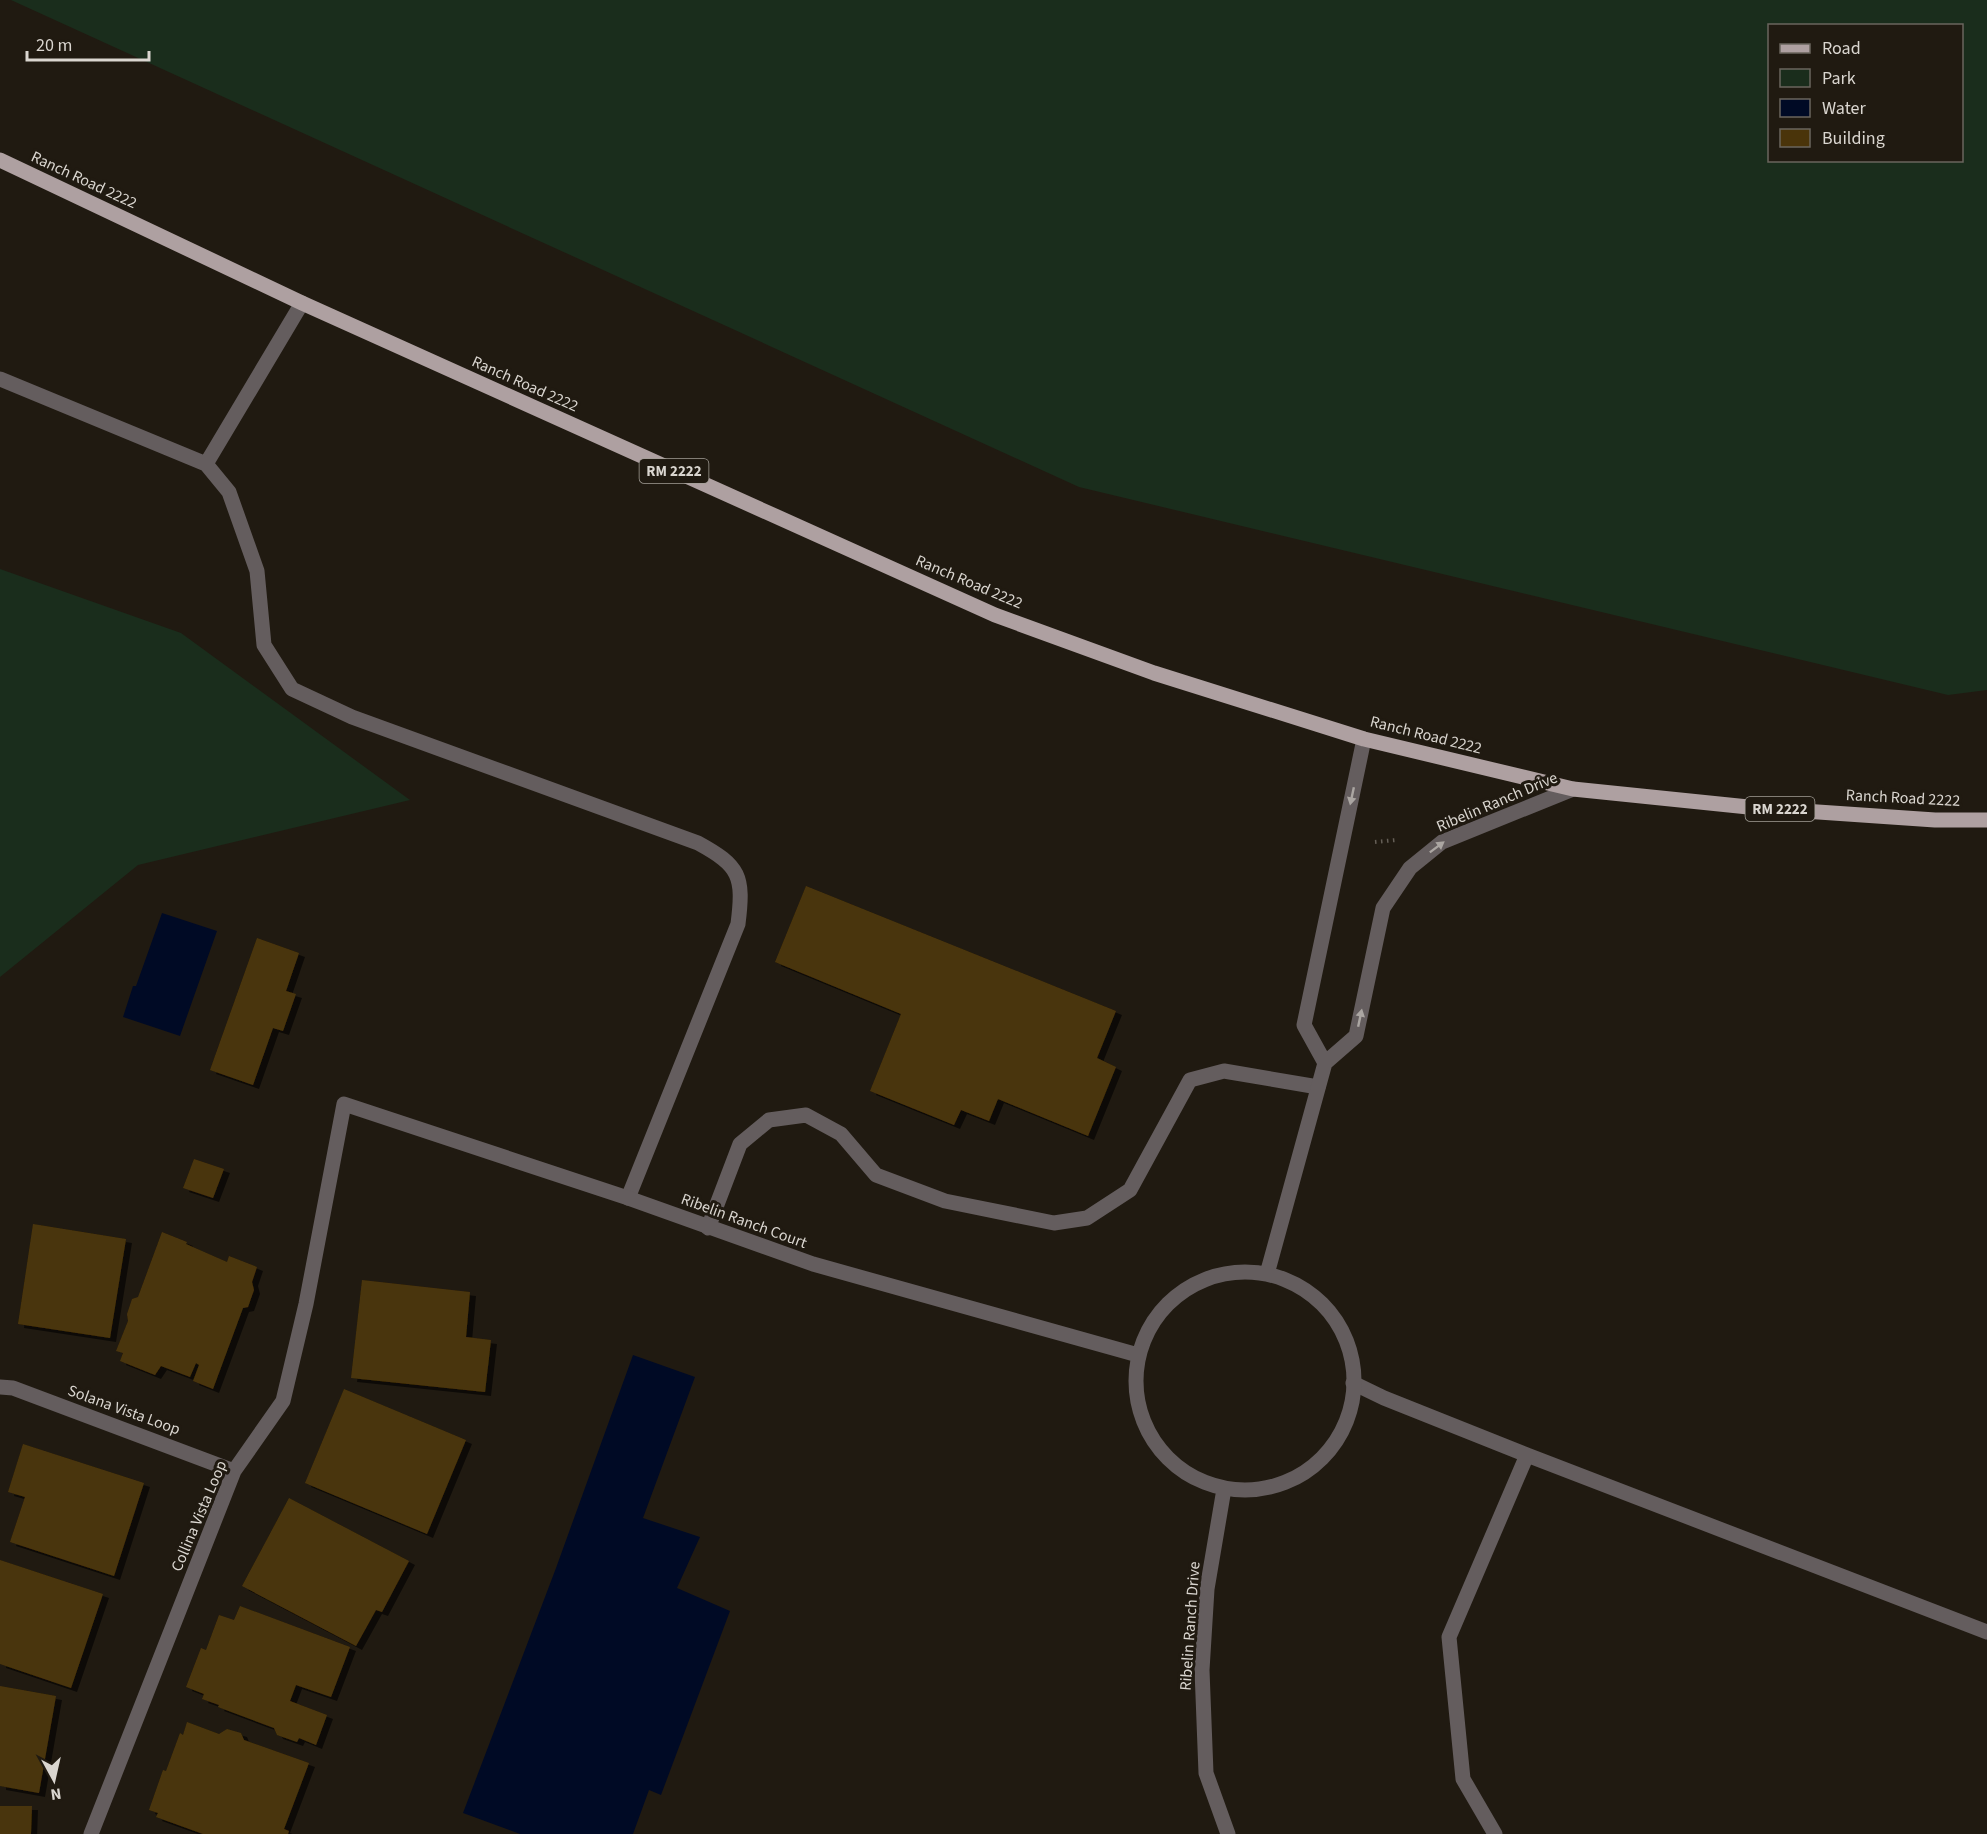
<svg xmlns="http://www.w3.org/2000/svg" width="1987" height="1834" viewBox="0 0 1987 1834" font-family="'Source Sans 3',sans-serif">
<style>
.green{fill:#1a2d1c;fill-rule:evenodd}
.water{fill:#000a25}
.building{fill:#4a340a;filter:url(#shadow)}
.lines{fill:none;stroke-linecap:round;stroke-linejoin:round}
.path{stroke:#655f57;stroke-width:4;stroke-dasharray:1.5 4.5;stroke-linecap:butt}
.service{stroke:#645d5e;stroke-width:15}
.minor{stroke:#645d5e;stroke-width:15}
.primary{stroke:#aea0a1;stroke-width:15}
.oneway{fill:#aba6a2}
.labels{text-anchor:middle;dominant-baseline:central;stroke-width:6;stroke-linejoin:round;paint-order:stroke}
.shield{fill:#201a11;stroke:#a29e97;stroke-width:1.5}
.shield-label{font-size:15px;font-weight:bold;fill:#dad6d0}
.street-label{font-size:16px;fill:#dad6d0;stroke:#201a11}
</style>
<defs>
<filter id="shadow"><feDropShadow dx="6" dy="4" stdDeviation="0" flood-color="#0009"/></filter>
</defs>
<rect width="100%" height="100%" fill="#201a11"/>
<path class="green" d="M11 0H1987V690L1948 695 1079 487ZM1770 26H1962V160H1770Z
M0 569 181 633 410 800 138 865 0 977Z"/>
<path class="water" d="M162 913 217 931 180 1036 123 1017 133 986H136Z
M633 1355 695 1377 643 1518 700 1537 677 1588 730 1611 661 1795 649 1790 633 1834H520L463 1813 556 1568Z"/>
<path class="building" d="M806 886 1116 1011 1097 1058 1116 1067 1088 1136 998 1099 989 1121 961 1110 954 1125 870 1091 901 1014 775 962Z
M257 938 299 953 286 991 296 994 283 1031 273 1028 253 1085 210 1070Z
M194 1159 224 1169 213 1198 183 1188Z
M33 1224 126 1239 110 1338 18 1324Z
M162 1232 187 1242 186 1244 227 1262 229 1256 257 1267 252 1282 254 1290 248 1307 243 1308 213 1389 193 1381 199 1365 196 1363 190 1377 161 1366 155 1375 120 1361 123 1353 116 1351 128 1321 127 1314 132 1299 138 1297Z
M362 1280 470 1292 466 1337 491 1340 485 1392 351 1378Z
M344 1389 466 1440 427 1534 305 1483Z
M23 1444 144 1483 114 1576 10 1542 25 1497 8 1492Z
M289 1498 409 1561 382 1612 376 1610 356 1646 242 1586Z
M0 1560 103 1594 71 1688 0 1664Z
M240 1606 350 1647 331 1697 296 1685 290 1701 327 1715 316 1745 299 1738 297 1742 277 1735 274 1728 218 1707 219 1705 202 1699 204 1694 186 1687 201 1648 206 1650 219 1615 234 1620Z
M0 1686 56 1696 39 1793 0 1786Z
M187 1722 219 1734 227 1729 241 1733 244 1740 309 1763 284 1829 289 1831 288 1834H203L156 1817 158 1813 149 1810 163 1770 166 1771 180 1733 183 1735Z
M0 1806H32L31 1834H0Z"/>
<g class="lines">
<path class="path" d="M1375 842 1396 840"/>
<path class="service" d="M0 379 206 464 302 303
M206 464 229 492 257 571 264 645 292 689 352 717 698 843C740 866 744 876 738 924L628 1198
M708 1228 740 1144 769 1120 806 1115 841 1134 876 1175 945 1201 1054 1223 1087 1218 1130 1190 1190 1080 1224 1071 1318 1087
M1353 1383 1384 1398 1527 1455
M1495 1834 1463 1779 1449 1637 1527 1455 1987 1632"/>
<path class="minor" d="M1325 1063 1304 1025 1364 739
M1136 1381a109 109 0 1 1 218 0a109 109 0 1 1-218 0Z
M1267 1274 1325 1063 1356 1036 1383 908 1410 868 1442 842 1573 789
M0 1387 13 1388 234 1471
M1224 1489 1207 1589 1202 1670 1206 1773 1228 1834
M91 1834 234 1471 283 1401 306 1304 344 1104 628 1198 813 1264 1138 1355"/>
<path class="primary" d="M0 160 302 303 995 615 1154 673 1364 739 1573 789 1758 808 1935 820H1987"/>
</g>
<defs><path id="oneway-solid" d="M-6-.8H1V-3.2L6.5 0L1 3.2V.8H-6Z" transform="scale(1.5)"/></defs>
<g class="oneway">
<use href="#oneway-solid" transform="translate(1352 796) rotate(102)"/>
<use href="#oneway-solid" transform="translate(1437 847) rotate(-37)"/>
<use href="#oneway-solid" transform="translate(1360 1018) rotate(-78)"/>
</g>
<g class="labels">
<g class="shield">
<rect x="639.5" y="459" width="69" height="24" rx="4.5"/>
<rect x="1745.5" y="797" width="69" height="24" rx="4.5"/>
</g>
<g class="shield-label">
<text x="674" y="471">RM 2222</text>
<text x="1780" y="809">RM 2222</text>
</g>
<g class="street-label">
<text transform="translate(84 180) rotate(25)">Ranch Road 2222</text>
<text transform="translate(525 384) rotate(24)">Ranch Road 2222</text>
<text transform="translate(969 582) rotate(23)">Ranch Road 2222</text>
<text transform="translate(1426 735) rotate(14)">Ranch Road 2222</text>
<text transform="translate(1903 798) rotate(3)">Ranch Road 2222</text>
<text transform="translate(1497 802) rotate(-23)">Ribelin Ranch Drive</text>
<text transform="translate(744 1221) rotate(20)">Ribelin Ranch Court</text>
<text transform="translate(124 1410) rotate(20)">Solana Vista Loop</text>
<text transform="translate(199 1516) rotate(-67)">Collina Vista Loop</text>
<text transform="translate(1190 1626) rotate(-86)">Ribelin Ranch Drive</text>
</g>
</g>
<rect x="1768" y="24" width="195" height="138" fill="#201a11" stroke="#6a655d" stroke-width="1.5"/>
<rect x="1780" y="44" width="30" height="9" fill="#aea0a1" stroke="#6a655d" stroke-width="1.5"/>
<text x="1822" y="54" font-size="18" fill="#dad6d0">Road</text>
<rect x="1780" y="69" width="30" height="18" fill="#1a2d1c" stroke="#6a655d" stroke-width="1.5"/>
<text x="1822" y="84" font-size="18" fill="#dad6d0">Park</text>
<rect x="1780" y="99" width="30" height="18" fill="#000a25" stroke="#6a655d" stroke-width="1.5"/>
<text x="1822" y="114" font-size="18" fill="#dad6d0">Water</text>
<rect x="1780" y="129" width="30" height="18" fill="#4a340a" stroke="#6a655d" stroke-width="1.5"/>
<text x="1822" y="144" font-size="18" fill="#dad6d0">Building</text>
<g transform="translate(54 1780) rotate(172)" stroke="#201a11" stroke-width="4.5" paint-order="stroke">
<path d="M0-4.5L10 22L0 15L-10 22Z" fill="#dad6d0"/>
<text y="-9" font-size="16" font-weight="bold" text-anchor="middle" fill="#dad6d0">N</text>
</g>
<path d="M27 51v9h122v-9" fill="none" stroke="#dad6d0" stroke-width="3"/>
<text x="36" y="51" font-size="18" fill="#dad6d0" stroke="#201a11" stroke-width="4.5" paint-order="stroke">20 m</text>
</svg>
